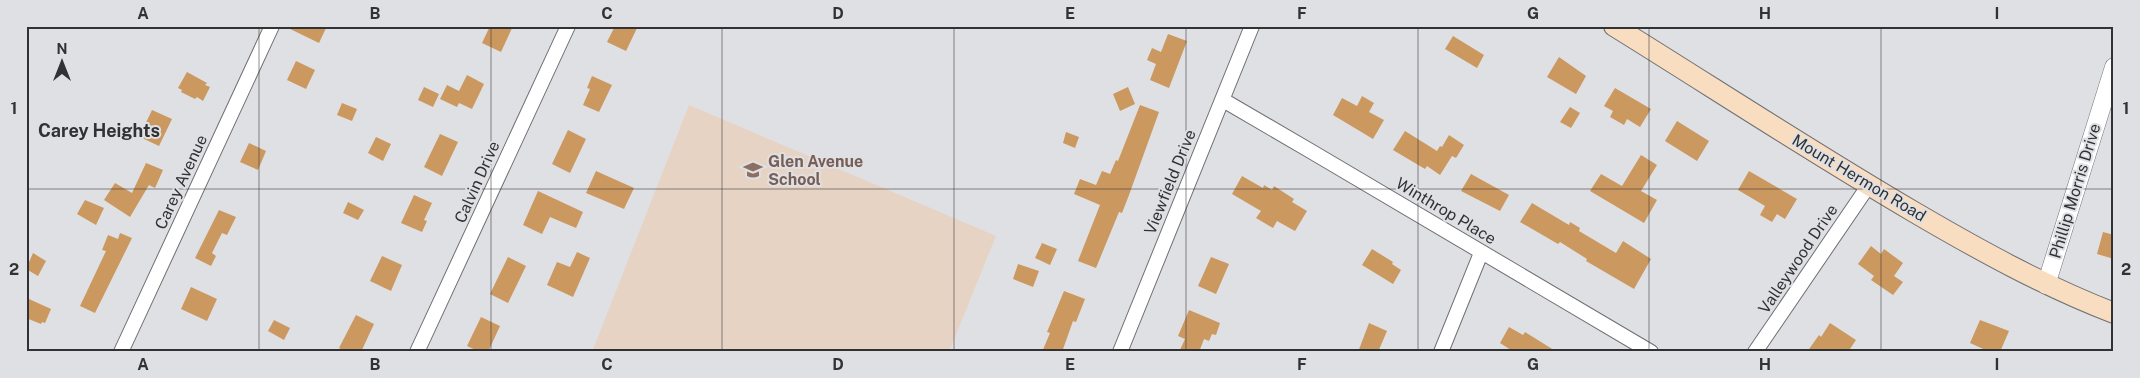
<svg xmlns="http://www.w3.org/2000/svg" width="2140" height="378" viewBox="0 0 2140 378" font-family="'Public Sans',sans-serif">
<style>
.education{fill:#e6d3c3}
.building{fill:#cb985f}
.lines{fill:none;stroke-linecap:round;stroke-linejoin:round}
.minor-casing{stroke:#6f6f73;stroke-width:16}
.tertiary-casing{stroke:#6f6f73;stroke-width:19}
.secondary-casing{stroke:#6f6f73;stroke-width:22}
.minor{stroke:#fff;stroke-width:14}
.tertiary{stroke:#fff;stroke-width:18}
.secondary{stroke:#f8ddc0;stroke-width:20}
.grid{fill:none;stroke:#323234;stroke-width:1;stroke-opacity:0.55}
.labels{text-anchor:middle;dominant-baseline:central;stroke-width:4;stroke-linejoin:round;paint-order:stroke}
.education-label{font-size:16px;font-weight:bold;fill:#785e54;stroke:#dfe0e4;text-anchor:start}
.street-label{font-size:16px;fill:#323234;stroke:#dfe0e4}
.neighbourhood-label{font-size:18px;font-weight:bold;fill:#323234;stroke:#dfe0e4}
.neatline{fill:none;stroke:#323234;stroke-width:2}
.grid-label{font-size:16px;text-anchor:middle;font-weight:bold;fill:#323234}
</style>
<rect width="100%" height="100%" fill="#dfe0e4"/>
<path class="education" d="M689 105 996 236 949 352H592Z"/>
<path class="building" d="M284 26H327L319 43Z
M490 26H513L501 52 482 43Z
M615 26H638L626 51 607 42Z
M1168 34 1187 41 1169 88 1150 80 1156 64 1147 60 1152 48 1161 52Z
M1453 36 1484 55 1477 68 1445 49Z
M1559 57 1586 76 1576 94 1547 77Z
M296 61 315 70 306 89 287 80Z
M187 72 207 83 205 85 210 87 203 101 197 97 195 99 181 92 182 90 178 88Z
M467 75 484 84 472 109 459 103 457 107 440 99 447 85 459 91Z
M592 76 612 85 599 112 583 105 590 89 587 88Z
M424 87 439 94 433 107 418 100Z
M1128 87 1135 104 1120 111 1113 94Z
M1615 88 1651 109 1640 127 1627 119 1624 125 1610 117 1613 111 1604 106Z
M1362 96 1374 103 1369 112 1384 120 1373 139 1333 115 1342 98 1357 106Z
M342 103 357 109 352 121 337 115Z
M1140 105 1159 112 1129 195 1122 213 1119 212 1096 268 1078 261 1100 205 1074 194 1080 179 1096 185 1102 171 1110 174 1116 160 1118 161Z
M1570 107 1580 113 1571 128 1560 122Z
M152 110 172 119 159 146 142 138 145 130 143 129Z
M1677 121 1709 141 1697 161 1665 141Z
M568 130 586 139 570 173 552 164Z
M1405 131 1437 151 1440 146 1442 147 1449 135 1464 145 1456 158 1452 156 1440 175 1427 166 1425 169 1393 150Z
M1066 132 1079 137 1075 148 1063 143Z
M440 134 458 142 442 176 424 167Z
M376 137 391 144 383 161 368 153Z
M249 143 266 151 258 170 240 162Z
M1641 155 1657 165 1641 191 1657 200 1644 223 1590 191 1601 174 1622 186Z
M146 163 163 170 155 188 149 185 130 217 104 200 115 183 132 193Z
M596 171 634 188 624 209 586 193Z
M1749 171 1797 199 1785 219 1777 214 1772 222 1760 215 1765 206 1738 190Z
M1471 174 1509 195 1500 211 1461 191Z
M1242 176 1263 188 1264 185 1272 190 1274 186 1294 199 1292 202 1307 211 1295 231 1277 221 1273 228 1256 218 1261 211 1232 194Z
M538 191 583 212 576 228 550 217 542 234 523 225Z
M414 195 432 203 424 220 427 221 422 232 401 223Z
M85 200 104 208 96 225 77 214Z
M348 202 364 210 358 220 343 213Z
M1532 203 1569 225 1570 222 1580 228 1579 231 1616 253 1623 241 1651 259 1634 289 1586 261 1587 259 1560 242 1558 244 1520 222Z
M219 210 236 217 227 235 222 233 212 253 216 256 211 266 195 258Z
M2103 232 2114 235V259L2097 254Z
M120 233 132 238 95 313 80 306 106 251 102 250 108 235 118 239Z
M1042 243 1057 249 1050 265 1035 258Z
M1871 246 1881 254 1884 249 1903 263 1894 276 1903 282 1893 295 1871 280 1874 276 1858 264Z
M1372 249 1393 262 1392 264 1401 270 1393 284 1362 265Z
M577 252 590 258 573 297 547 285 557 262 570 267Z
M33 253 46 261 38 276 26 269Z
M382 256 402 265 391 291 370 281Z
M508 257 526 266 508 303 490 294Z
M1211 257 1229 264 1216 294 1198 286Z
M1018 264 1039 271 1033 287 1013 279Z
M191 287 217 299 207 321 181 309Z
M1064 291 1085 299 1076 322 1073 321 1062 352H1042L1050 333 1047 332Z
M29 299 51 309 45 323 42 322 41 324 26 318V306Z
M1189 310 1220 323 1216 335 1212 334 1209 341 1204 339 1199 352H1179L1185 339 1178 336Z
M356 315 374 324 361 352H346L339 348Z
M481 317 500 326 488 352H480L467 346Z
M274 320 290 328 284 340 268 331Z
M1980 320 2009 331 2000 352H1990L1970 343Z
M1369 323 1387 331 1378 352H1358Z
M1830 323 1856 340 1848 352H1807L1819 335 1821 337Z
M1509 327 1523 335 1525 332 1557 352H1514L1500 343Z"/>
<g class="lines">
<g class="minor-casing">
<path id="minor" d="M1223 100C1366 183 1508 267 1651 352
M121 352 272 26
M417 352 568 26
M1120 352 1252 26
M1441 352 1481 253
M1755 352 1869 185"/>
</g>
<g class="tertiary-casing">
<path id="tertiary" d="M2046 285 2114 67"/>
</g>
<g class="secondary-casing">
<path id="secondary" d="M1614 26C1714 88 1813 153 1914 212 1979 250 2044 286 2114 313"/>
</g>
<use href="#minor" class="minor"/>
<use href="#tertiary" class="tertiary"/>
<use href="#secondary" class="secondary"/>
</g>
<path class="grid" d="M259 26V352M491 26V352M722 26V352M954 26V352M1186 26V352M1418 26V352M1649 26V352M1881 26V352M26 189H2114"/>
<defs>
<g id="school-bare" transform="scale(1.5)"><path d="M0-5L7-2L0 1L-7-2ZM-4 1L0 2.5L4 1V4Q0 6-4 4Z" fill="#8d6e63" stroke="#dfe0e4" stroke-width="2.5" paint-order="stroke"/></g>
</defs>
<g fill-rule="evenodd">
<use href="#school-bare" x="753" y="170"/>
</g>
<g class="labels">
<g class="education-label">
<text x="768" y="161">Glen Avenue<tspan x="768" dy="18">School</tspan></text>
</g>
<g class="street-label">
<text transform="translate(1859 178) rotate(31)">Mount Hermon Road</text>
<text transform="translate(181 182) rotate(-65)">Carey Avenue</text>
<text transform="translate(477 182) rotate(-66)">Calvin Drive</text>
<text transform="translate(1170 182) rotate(-68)">Viewfield Drive</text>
<text transform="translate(2075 191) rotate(-73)">Phillip Morris Drive</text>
<text transform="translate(1446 211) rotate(31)">Winthrop Place</text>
<text transform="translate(1798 259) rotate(-56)">Valleywood Drive</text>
</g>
<g class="neighbourhood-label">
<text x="99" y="130">Carey Heights</text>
</g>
</g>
<rect width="2140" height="378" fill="none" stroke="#dfe0e4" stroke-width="55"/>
<g transform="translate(62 62)" stroke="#dfe0e4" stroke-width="4" paint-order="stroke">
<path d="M0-4L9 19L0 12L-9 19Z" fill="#323234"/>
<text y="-8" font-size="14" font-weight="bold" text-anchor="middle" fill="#323234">N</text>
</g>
<rect x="28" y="28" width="2084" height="322" class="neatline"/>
<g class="grid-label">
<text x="143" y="19">A</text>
<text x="375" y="19">B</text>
<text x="607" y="19">C</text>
<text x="838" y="19">D</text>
<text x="1070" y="19">E</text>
<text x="1302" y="19">F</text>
<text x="1533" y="19">G</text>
<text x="1765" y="19">H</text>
<text x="1997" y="19">I</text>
<text x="14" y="114">1</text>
<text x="2126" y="114">1</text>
<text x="14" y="275">2</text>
<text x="2126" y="275">2</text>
<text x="143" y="370">A</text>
<text x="375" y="370">B</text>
<text x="607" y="370">C</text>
<text x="838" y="370">D</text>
<text x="1070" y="370">E</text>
<text x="1302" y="370">F</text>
<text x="1533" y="370">G</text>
<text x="1765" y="370">H</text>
<text x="1997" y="370">I</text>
</g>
</svg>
